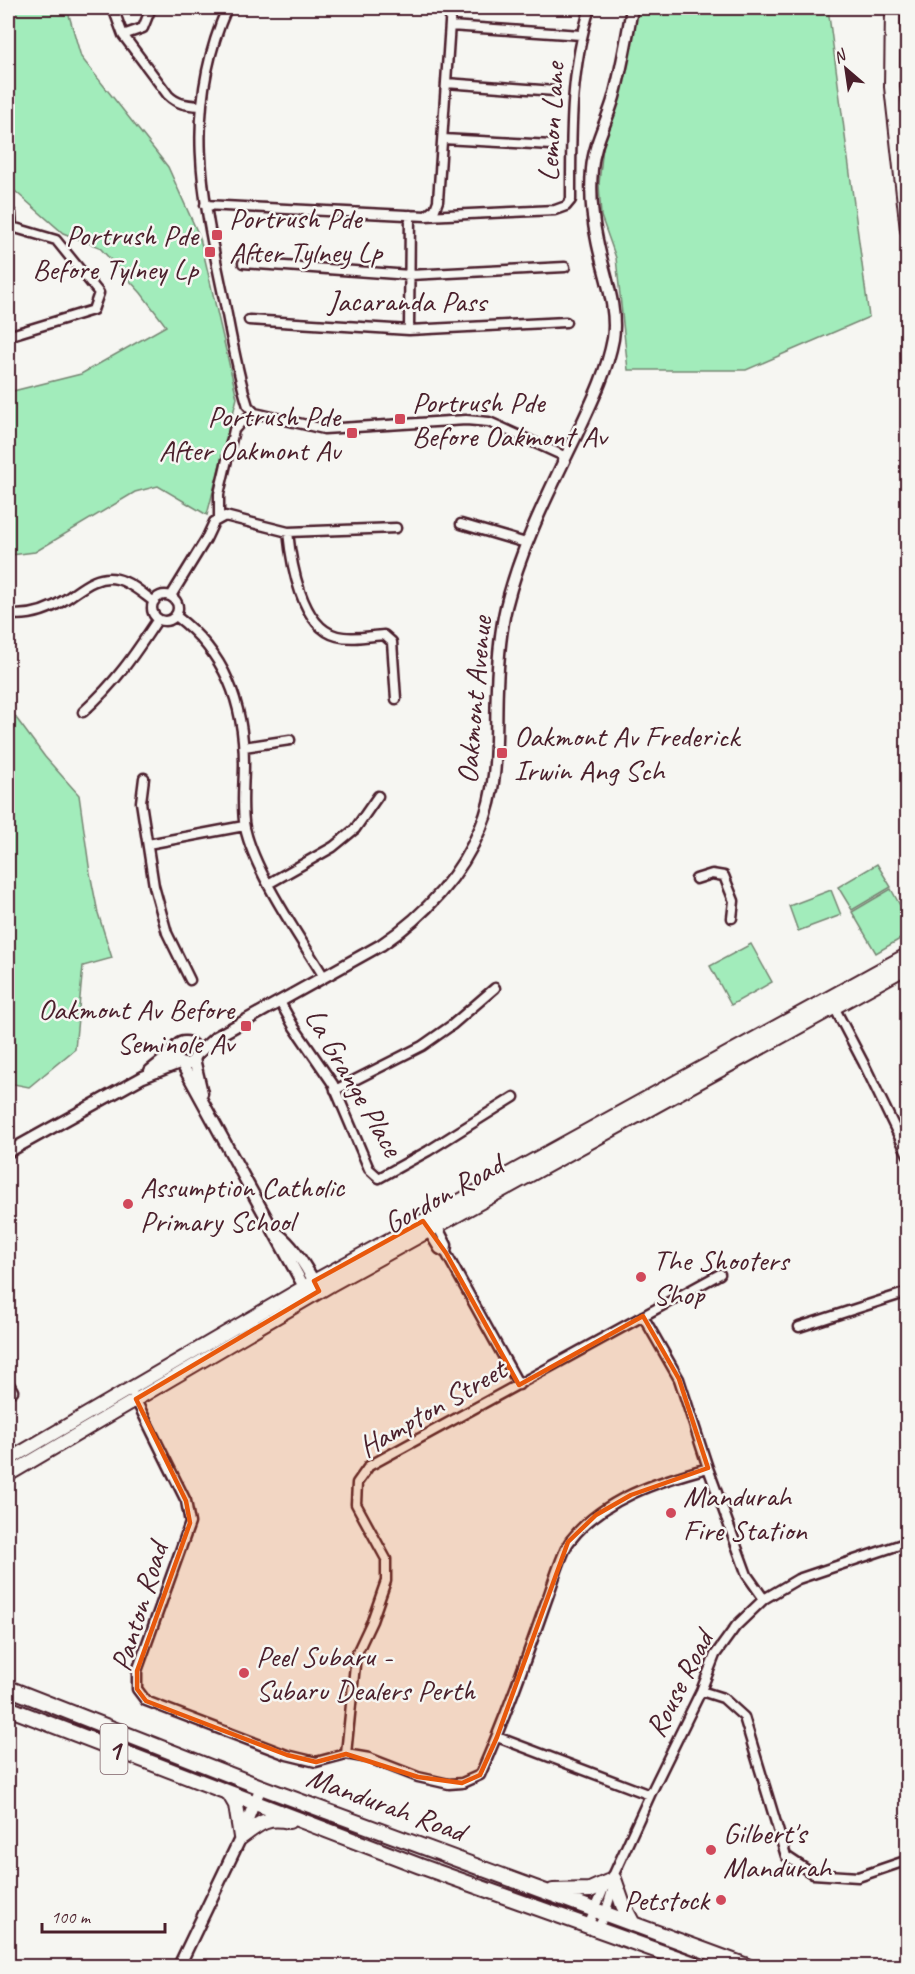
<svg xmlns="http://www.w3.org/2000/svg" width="915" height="1974" viewBox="0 0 915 1974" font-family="Caveat,sans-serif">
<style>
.green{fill:#a2ecbb;stroke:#768673;stroke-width:1.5}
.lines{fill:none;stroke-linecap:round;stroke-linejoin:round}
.minor-casing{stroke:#4a1f2b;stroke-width:13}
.tertiary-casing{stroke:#4a1f2b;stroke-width:15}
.secondary-casing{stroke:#4a1f2b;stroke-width:16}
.trunk-casing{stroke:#4a1f2b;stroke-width:18}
.minor{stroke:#f6f6f2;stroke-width:8}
.tertiary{stroke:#f6f6f2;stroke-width:10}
.secondary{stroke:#f6f6f2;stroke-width:12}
.trunk{stroke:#f6f6f2;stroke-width:14}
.marked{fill:#e8590c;fill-opacity:0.2;stroke:#e8590c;stroke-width:4.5;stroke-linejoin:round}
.poi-dot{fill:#d1495b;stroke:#f6f6f2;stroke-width:2}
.labels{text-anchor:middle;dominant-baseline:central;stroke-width:5;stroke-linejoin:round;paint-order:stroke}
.shield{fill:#f6f6f2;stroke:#7e6067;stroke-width:1.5}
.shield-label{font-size:28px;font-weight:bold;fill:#4a1f2b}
.street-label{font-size:30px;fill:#4a1f2b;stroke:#f6f6f2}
.poi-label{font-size:30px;fill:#4a1f2b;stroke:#f6f6f2;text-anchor:start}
</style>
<rect width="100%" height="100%" fill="#f6f6f2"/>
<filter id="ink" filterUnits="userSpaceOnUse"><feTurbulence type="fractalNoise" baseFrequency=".0167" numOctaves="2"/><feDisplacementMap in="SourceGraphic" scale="12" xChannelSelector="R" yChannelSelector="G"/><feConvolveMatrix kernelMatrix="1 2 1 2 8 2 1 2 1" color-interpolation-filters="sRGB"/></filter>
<g filter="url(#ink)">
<path class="green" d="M8 8H67L81 57 168 167 200 238 237 398 207 515 158 486 135 492 35 552 11 555H8V369L13 391 81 374 166 326 141 293 99 247 63 233 8 185Z
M638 8H828L869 317 746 370H628L616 258 601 216 599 184 604 137 623 83Z
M8 707 45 757 79 795 90 873 98 913 112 958 83 966 75 1049 29 1087 8 1083Z
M877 864 891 887 852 910 838 887Z
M891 889 907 918V935L876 953 852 912Z
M831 890 841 915 798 931 789 906Z
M751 944 772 982 731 1005 710 966Z"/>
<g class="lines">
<g class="minor-casing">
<path id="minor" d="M113 8 123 35 168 95C178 105 188 105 201 106
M227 8C183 109 202 196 224 299 231 335 237 372 248 406L255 413 324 429 466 420 489 422 498 426 566 457
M450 26 581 35
M123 35 143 28 151 8
M446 83 555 91
M443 139 552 145
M205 205 426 216 555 210 566 206 571 200C571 135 570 70 590 8
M8 210 11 213 12 227 8 232
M426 216 435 209 438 201 451 8
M243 263 410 275 565 267
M249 320 409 330 566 322
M8 330 11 335 93 310 99 293 56 240 12 227
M409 330 410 215
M219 519V494L234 430 242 421 255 413
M461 524 526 543
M288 532C291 562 301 627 337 636 352 640 369 636 384 635L392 642 396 699
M152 608a13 13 0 1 1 26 0a13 13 0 1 1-26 0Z
M171 596 206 539 214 522 225 516 288 532 396 528
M8 614C28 617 49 610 66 599 81 589 97 574 117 579 130 582 142 593 153 601
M176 616C225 653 244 703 244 764 244 784 241 808 245 828 255 873 299 936 324 977
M83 712C116 682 133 657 158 619
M244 747 290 740
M144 778 141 802 154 886 167 933 190 980
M148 844 244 826
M696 879 712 874 724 876 734 901 732 918
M268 884 333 847 355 829 378 796
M280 1002 294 1027 333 1084 369 1169 379 1178 428 1151 514 1097
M833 1005 864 1064 908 1155
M335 1090 422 1046 452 1025 495 988
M435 1222 447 1245 446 1253
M427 1229 439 1249 446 1253 519 1385
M643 1316 679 1379 708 1468 747 1575 764 1599
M799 1327 908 1292
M8 1382 13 1391
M134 1396 186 1501 190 1523 137 1671V1689L146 1701 287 1755 316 1762 346 1754 369 1758 418 1777 449 1784 462 1783 480 1775C505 1719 525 1662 545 1605 551 1590 562 1551 570 1541 602 1499 659 1481 708 1468
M701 1691 723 1698 744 1717 786 1856 813 1874 858 1877 908 1860
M497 1737 650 1795
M346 1754 356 1655 372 1621 386 1581V1559L356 1504 357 1483 369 1466 720 1274
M588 1926 605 1886 614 1874 650 1795 701 1691 715 1655 736 1626 764 1599 798 1579 908 1542
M597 1930 605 1914 614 1884"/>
</g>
<g class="tertiary-casing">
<path id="tertiary" d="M174 1053a11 11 0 1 1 22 0a11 11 0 1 1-22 0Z
M196 1055 216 1037 381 945C424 916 461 876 481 827 500 783 495 735 497 687 498 661 500 633 506 607 521 546 550 490 577 434 591 404 607 372 613 339 618 306 603 272 597 240 592 217 590 192 592 169 594 143 607 122 614 97 622 67 627 38 632 8
M194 1059 202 1093
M182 1064 308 1294
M150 1071 174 1052
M8 1152 143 1077 179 1063
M278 1234C296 1248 305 1267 317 1286
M179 1966 239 1841 261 1787"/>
</g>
<g class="secondary-casing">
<path id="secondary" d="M8 1460 321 1277 908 954
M8 1475 331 1285 908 967"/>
</g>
<g class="trunk-casing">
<path id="trunk" d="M893 8 892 87 908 230
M8 1688 261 1787 747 1966
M8 1708 420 1866 700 1966
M229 1793 236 1805 241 1837C259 1824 266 1816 289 1821
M614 1879 623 1905 633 1924
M553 1891 590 1890 608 1882"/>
</g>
<use href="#minor" class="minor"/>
<use href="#tertiary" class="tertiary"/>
<use href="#secondary" class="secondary"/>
<use href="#trunk" class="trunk"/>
</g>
</g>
<path class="marked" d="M423 1221 446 1253 519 1385 643 1316 679 1379 708 1468 631 1495 596 1515 568 1542 497 1737 480 1775 462 1783 418 1777 346 1754 316 1762 287 1755 146 1701 137 1689V1671L190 1523 186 1501 136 1399 319 1291 314 1281Z"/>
<g class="poi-dot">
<rect x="211" y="229" width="12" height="12" rx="3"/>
<rect x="204" y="246" width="12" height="12" rx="3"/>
<rect x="394" y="413" width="12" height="12" rx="3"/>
<rect x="346" y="427" width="12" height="12" rx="3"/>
<rect x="496" y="747" width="12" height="12" rx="3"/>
<rect x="240" y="1020" width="12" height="12" rx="3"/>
<circle cx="128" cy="1204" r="6"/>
<circle cx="641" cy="1277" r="6"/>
<circle cx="671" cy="1513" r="6"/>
<circle cx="244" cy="1673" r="6"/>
<circle cx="711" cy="1850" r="6"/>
<circle cx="721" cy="1900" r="6"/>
</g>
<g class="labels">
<rect class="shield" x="100.5" y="1724" width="27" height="50" rx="4.5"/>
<g class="shield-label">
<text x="114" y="1749">1</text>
</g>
<g class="street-label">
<text transform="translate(551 122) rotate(-87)">Lemon Lane</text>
<text x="407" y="301">Jacaranda Pass</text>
<text transform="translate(474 700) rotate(-85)">Oakmont Avenue</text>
<text transform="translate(354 1082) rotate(60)">La Grange Place</text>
<text transform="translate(443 1194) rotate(-29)">Gordon Road</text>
<text transform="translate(432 1408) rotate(-30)">Hampton Street</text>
<text transform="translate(139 1607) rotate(-73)">Panton Road</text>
<text transform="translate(679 1684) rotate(-63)">Rouse Road</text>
<text transform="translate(386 1804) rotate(20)">Mandurah Road</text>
</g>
<g class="poi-label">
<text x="229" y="218">Portrush Pde<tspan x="229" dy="34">After Tylney Lp</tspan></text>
<text x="198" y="235" text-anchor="end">Portrush Pde<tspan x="198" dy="34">Before Tylney Lp</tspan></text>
<text x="412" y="402">Portrush Pde<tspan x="412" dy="34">Before Oakmont Av</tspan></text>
<text x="340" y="416" text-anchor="end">Portrush Pde<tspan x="340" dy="34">After Oakmont Av</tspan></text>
<text x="514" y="736">Oakmont Av Frederick<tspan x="514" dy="34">Irwin Ang Sch</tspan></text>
<text x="234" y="1009" text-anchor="end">Oakmont Av Before<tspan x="234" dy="34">Seminole Av</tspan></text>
<text x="140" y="1187">Assumption Catholic<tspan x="140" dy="34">Primary School</tspan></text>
<text x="653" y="1260">The Shooters<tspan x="653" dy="34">Shop</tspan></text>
<text x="683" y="1496">Mandurah<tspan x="683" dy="34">Fire Station</tspan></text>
<text x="256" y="1656">Peel Subaru -<tspan x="256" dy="34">Subaru Dealers Perth</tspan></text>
<text x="723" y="1833">Gilbert's<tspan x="723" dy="34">Mandurah</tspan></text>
<text x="709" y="1900" text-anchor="end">Petstock</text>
</g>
</g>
<rect width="915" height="1974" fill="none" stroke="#f6f6f2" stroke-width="30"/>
<rect x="15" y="15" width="885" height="1944" fill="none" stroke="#4a1f2b" stroke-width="2" filter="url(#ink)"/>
<g transform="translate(846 69) rotate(331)" stroke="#f6f6f2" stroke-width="4.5" paint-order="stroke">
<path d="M0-4.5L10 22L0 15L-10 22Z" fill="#4a1f2b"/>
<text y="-9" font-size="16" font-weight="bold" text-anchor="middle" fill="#4a1f2b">N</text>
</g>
<path d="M42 1923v9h123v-9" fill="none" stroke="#4a1f2b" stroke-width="3"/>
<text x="51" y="1923" font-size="18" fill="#4a1f2b" stroke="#f6f6f2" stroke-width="4.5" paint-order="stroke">100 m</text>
</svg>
